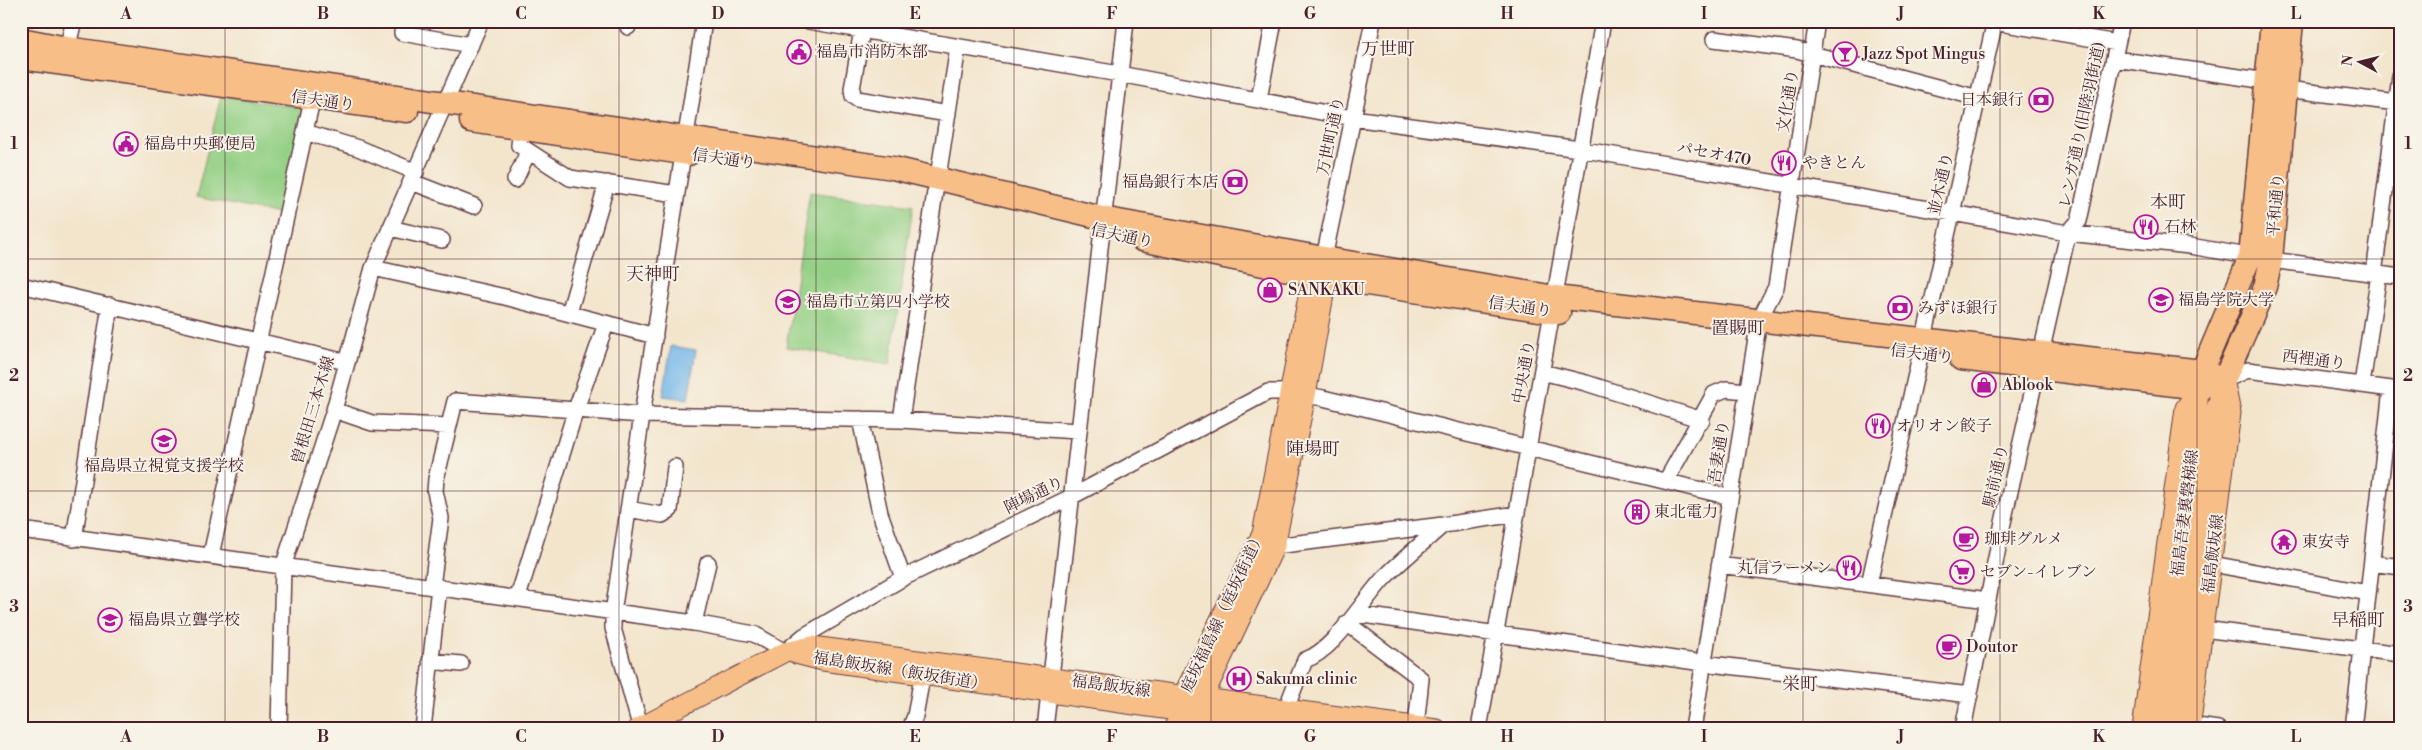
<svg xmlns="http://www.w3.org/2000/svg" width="2422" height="750" viewBox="0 0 2422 750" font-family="'Libre Bodoni','Noto Serif JP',serif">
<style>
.green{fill:#94d085;stroke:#6f7858}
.water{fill:#73b7e9;stroke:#5e6b8a}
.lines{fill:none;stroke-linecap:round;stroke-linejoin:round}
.minor-casing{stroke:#633d43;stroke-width:18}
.major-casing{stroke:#633d43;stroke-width:21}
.highway-casing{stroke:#633d43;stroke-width:25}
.minor{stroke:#fff;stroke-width:15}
.major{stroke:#f7be88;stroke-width:19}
.highway{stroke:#f7be88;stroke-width:22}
.grid{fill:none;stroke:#4a1f2b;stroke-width:1;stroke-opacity:0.55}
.labels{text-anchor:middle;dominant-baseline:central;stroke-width:4;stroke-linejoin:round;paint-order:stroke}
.poi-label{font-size:16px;fill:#4a1f2b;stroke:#f7f3e8;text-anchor:start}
.street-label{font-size:16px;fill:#4a1f2b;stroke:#f7f3e8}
.neighbourhood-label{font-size:18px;fill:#4a1f2b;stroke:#f7f3e8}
.neatline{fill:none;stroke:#4a1f2b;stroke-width:2}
.grid-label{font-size:16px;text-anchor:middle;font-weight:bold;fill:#4a1f2b}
</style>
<rect width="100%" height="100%" fill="#f7f3e8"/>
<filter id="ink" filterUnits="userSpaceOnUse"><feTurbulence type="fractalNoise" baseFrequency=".02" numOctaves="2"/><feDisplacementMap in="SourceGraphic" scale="10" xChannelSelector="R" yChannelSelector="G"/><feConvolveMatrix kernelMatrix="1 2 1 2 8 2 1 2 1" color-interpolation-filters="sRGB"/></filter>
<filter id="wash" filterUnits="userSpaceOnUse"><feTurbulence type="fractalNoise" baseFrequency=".0096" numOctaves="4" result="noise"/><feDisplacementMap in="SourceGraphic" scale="20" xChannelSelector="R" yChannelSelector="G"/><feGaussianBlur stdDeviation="1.12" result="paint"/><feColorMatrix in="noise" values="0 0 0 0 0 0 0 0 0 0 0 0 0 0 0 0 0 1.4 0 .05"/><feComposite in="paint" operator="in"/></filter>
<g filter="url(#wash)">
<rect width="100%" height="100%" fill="#f3e5cc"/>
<path class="green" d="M221 96 304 108 279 214 196 197Z
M810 192 913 206 890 364 786 347Z"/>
<path class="water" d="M671 346 696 350 688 399 663 396Z"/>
</g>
<g filter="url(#ink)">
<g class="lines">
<g class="minor-casing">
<path id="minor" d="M404 21 402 33 471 45
M808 21 1119 74 1353 118 1579 149 2068 233 2190 246 2271 260 2401 277
M1988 21 2117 43
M628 27 629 21
M862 30 852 89 853 96 857 99 948 114
M1714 39 1797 50 1978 98
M67 48 74 21
M2115 59 2267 81
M2286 89 2397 103
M1259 99 1274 21
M521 129 519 145 570 178 676 194
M305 132 358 148 416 172
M938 177 958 47
M515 180 528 152
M412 182 474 206
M390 228 442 240
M2068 233 2079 221 2122 21
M1324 258 1373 21
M373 268 505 297 655 336
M2374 274 2401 69
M21 285 346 362
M569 313 607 183
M1542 372 1586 383 1702 420
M2224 380 2248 370 2399 390
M2362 384 2379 274
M334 410 372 423 448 426
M860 419 880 513 903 578
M901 420 935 192
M1666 481 1714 394 1726 389 1747 391
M628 509 662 515 670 510 675 467
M21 530 694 623 754 634 785 652 804 636 903 578 1071 497 1268 392H1290L1323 398 1730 497
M74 539 110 305
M1275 546 1443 525 1517 514
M211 555 312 100
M2372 563 2401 567
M2212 564 2368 593
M1719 565 1988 600
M1869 584 1995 21
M432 586 441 518 435 491 436 479 455 401 642 415 901 420 1078 431
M518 597 576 409 606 324
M1356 614 1703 663 1970 695
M694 623 708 563
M1347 623 1421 679 1416 726
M2203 629 2401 654
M430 661 461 664
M1286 709 1305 660C1335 650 1362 601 1385 577 1403 559 1424 542 1443 525
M2190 725 2218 729
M279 729 283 567 334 410 373 268 481 21
M423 729 439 587
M641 729 613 628V613L642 415 704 21
M910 729 915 716 924 666
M1045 729 1126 21
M1479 729 1603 21
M1693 729 1759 320 1776 287 1817 21
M1963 729 2002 527 2068 233
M2353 729 2391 389"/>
</g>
<g class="major-casing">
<path id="major" d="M796 654 823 661 922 675 1303 729
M1192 704 1203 698 1275 546 1306 395 1327 278 1324 264
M637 729 785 652 812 646 1437 729
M1173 729 1181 712 1183 695 1262 534 1312 276 1320 263
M2142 729 2185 408 2199 388
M2158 729 2201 375
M2175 729 2215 412 2224 380
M2190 729 2231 413 2225 384"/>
</g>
<g class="highway-casing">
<path id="highway" d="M21 39 67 48 893 168 1102 218 1324 258 1555 297 2202 371 2224 380
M21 58 407 111
M471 121 689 154
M1142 240 1327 278 1559 313
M1961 359 2199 388 2224 380
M2202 371 2250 257 2272 21
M2224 380 2265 287 2271 260 2292 21"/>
</g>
<use href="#minor" class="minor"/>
<use href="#major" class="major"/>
<use href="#highway" class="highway"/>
</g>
</g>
<path class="grid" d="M225 21V729M422 21V729M619 21V729M816 21V729M1014 21V729M1211 21V729M1408 21V729M1605 21V729M1803 21V729M2000 21V729M2197 21V729M21 259H2401M21 491H2401"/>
<defs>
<g id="civic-ring" transform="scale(1.25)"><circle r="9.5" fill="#f7f3e8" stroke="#b5179e" stroke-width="1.5"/><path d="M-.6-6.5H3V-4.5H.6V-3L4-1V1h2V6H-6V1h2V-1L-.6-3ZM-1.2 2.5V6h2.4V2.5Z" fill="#b5179e"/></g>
<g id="bar-ring" transform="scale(1.25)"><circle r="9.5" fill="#f7f3e8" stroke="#b5179e" stroke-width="1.5"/><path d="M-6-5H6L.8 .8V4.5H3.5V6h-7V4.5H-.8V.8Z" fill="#b5179e"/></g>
<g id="bank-ring" transform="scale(1.25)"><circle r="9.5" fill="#f7f3e8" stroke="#b5179e" stroke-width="1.5"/><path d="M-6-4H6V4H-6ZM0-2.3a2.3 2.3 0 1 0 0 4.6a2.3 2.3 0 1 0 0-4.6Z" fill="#b5179e"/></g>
<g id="restaurant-ring" transform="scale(1.25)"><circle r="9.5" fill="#f7f3e8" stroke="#b5179e" stroke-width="1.5"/><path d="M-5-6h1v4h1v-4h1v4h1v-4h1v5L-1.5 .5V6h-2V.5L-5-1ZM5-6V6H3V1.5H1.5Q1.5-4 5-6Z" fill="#b5179e"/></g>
<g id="shop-ring" transform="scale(1.25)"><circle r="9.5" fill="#f7f3e8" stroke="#b5179e" stroke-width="1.5"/><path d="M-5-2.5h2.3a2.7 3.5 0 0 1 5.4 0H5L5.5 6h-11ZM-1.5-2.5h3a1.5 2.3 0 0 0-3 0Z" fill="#b5179e"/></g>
<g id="university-ring" transform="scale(1.25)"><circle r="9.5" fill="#f7f3e8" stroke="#b5179e" stroke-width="1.5"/><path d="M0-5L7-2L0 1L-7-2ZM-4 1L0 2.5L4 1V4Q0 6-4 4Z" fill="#b5179e"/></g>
<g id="school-ring" transform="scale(1.25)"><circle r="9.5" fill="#f7f3e8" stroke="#b5179e" stroke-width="1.5"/><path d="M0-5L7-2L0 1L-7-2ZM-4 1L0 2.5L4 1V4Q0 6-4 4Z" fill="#b5179e"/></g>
<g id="building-ring" transform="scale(1.25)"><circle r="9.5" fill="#f7f3e8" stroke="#b5179e" stroke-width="1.5"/><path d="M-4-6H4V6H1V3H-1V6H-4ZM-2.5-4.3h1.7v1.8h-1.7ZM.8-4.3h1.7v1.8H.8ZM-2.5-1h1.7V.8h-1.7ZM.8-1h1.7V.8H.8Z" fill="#b5179e"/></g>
<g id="cafe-ring" transform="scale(1.25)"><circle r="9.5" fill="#f7f3e8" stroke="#b5179e" stroke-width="1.5"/><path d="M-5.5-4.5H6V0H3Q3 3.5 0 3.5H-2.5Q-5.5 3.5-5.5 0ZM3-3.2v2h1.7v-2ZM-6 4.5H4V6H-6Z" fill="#b5179e"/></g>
<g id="temple-ring" transform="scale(1.25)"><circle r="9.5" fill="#f7f3e8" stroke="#b5179e" stroke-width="1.5"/><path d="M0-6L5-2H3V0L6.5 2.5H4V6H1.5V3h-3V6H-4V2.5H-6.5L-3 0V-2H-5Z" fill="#b5179e"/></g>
<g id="supermarket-ring" transform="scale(1.25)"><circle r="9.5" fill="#f7f3e8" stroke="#b5179e" stroke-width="1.5"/><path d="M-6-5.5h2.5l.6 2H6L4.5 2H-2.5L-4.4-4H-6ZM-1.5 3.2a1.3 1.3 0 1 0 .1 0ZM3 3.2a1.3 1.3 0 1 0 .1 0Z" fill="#b5179e"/></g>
<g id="hospital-ring" transform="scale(1.25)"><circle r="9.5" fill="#f7f3e8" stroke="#b5179e" stroke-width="1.5"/><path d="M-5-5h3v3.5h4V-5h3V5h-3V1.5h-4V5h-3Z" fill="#b5179e"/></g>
</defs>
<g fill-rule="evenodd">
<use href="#civic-ring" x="799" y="52"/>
<use href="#bar-ring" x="1845" y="54"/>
<use href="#bank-ring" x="2041" y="100"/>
<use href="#civic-ring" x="126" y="144"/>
<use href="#restaurant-ring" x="1784" y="163"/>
<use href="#bank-ring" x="1235" y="182"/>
<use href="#restaurant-ring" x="2146" y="227"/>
<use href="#shop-ring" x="1270" y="290"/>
<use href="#university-ring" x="2161" y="300"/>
<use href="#school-ring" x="788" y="302"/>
<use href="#bank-ring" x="1900" y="308"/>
<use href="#shop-ring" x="1984" y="385"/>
<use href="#restaurant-ring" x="1878" y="426"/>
<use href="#school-ring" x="164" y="441"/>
<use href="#building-ring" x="1637" y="512"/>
<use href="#cafe-ring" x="1966" y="539"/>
<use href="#temple-ring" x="2284" y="542"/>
<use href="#restaurant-ring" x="1849" y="568"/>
<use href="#supermarket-ring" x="1962" y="572"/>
<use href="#school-ring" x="110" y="620"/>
<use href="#cafe-ring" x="1949" y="647"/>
<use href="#hospital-ring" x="1239" y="679"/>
</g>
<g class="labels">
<g class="poi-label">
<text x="816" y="52">福島市消防本部</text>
<text x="1862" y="54">Jazz Spot Mingus</text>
<text x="2024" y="100" text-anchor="end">日本銀行</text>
<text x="144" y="144">福島中央郵便局</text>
<text x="1802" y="163">やきとん</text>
<text x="1218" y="182" text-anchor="end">福島銀行本店</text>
<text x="2164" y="227">石林</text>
<text x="1288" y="290">SANKAKU</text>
<text x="2178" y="300">福島学院大学</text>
<text x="806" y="302">福島市立第四小学校</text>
<text x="1918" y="308">みずほ銀行</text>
<text x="2002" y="385">Ablook</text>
<text x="1896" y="426">オリオン餃子</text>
<text x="164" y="466" text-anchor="middle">福島県立視覚支援学校</text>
<text x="1654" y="512">東北電力</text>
<text x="1984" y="539">珈琲グルメ</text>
<text x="2302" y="542">東安寺</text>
<text x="1832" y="568" text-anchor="end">丸信ラーメン</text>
<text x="1980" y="572">セブン-イレブン</text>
<text x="128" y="620">福島県立聾学校</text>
<text x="1966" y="647">Doutor</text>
<text x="1256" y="679">Sakuma clinic</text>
</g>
<g class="street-label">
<text transform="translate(323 101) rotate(8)">信夫通り</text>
<text transform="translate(1788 101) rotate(-81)">文化通り</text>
<text transform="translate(2082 125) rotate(-78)">レンガ通り(旧陸羽街道)</text>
<text transform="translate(1331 136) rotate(-78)">万世町通り</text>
<text transform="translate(1714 154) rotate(10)">パセオ470</text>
<text transform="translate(724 159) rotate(8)">信夫通り</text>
<text transform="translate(1941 184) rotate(-77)">並木通り</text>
<text transform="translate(2276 205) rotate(-85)">平和通り</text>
<text transform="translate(1122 236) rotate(12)">信夫通り</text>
<text transform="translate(1520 307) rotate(8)">信夫通り</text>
<text transform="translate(1922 354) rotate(7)">信夫通り</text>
<text transform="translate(2314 360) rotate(7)">西裡通り</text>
<text transform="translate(1524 372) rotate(-80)">中央通り</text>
<text transform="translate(313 410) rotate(-73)">曽根田三本木線</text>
<text transform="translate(1719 452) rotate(-81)">吾妻通り</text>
<text transform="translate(1996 476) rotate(-77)">駅前通り</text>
<text transform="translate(1034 495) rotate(-26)">陣場通り</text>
<text transform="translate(2185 513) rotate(-83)">福島吾妻裏磐梯線</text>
<text transform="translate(2213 554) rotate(-83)">福島飯坂線</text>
<text transform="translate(1223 612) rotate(-65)">庭坂福島線（庭坂街道）</text>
<text transform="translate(900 671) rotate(9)">福島飯坂線（飯坂街道）</text>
<text transform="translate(1111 686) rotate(8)">福島飯坂線</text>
</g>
<g class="neighbourhood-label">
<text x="1388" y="49">万世町</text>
<text x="2168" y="202">本町</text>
<text x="653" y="274">天神町</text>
<text x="1738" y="328">置賜町</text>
<text x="1313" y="449">陣場町</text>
<text x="2358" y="620">早稲町</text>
<text x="1800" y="684">栄町</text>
</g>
</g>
<rect width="2422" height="750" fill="none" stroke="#f7f3e8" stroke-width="55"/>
<g transform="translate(2360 62) rotate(277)" stroke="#f7f3e8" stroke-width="4" paint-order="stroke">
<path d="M0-4L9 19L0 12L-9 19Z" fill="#4a1f2b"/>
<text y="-8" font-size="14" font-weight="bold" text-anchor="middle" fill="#4a1f2b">N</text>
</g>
<rect x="28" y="28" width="2366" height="694" class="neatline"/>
<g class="grid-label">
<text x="126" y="19">A</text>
<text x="323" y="19">B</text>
<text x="521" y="19">C</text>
<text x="718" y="19">D</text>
<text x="915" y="19">E</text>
<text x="1112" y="19">F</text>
<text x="1310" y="19">G</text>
<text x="1507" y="19">H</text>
<text x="1704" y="19">I</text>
<text x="1901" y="19">J</text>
<text x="2099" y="19">K</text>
<text x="2296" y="19">L</text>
<text x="14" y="149">1</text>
<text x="2408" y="149">1</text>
<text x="14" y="381">2</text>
<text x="2408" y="381">2</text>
<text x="14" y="612">3</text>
<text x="2408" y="612">3</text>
<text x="126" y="742">A</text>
<text x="323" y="742">B</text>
<text x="521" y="742">C</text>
<text x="718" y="742">D</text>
<text x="915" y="742">E</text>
<text x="1112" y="742">F</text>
<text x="1310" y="742">G</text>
<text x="1507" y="742">H</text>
<text x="1704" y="742">I</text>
<text x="1901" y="742">J</text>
<text x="2099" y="742">K</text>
<text x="2296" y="742">L</text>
</g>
</svg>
